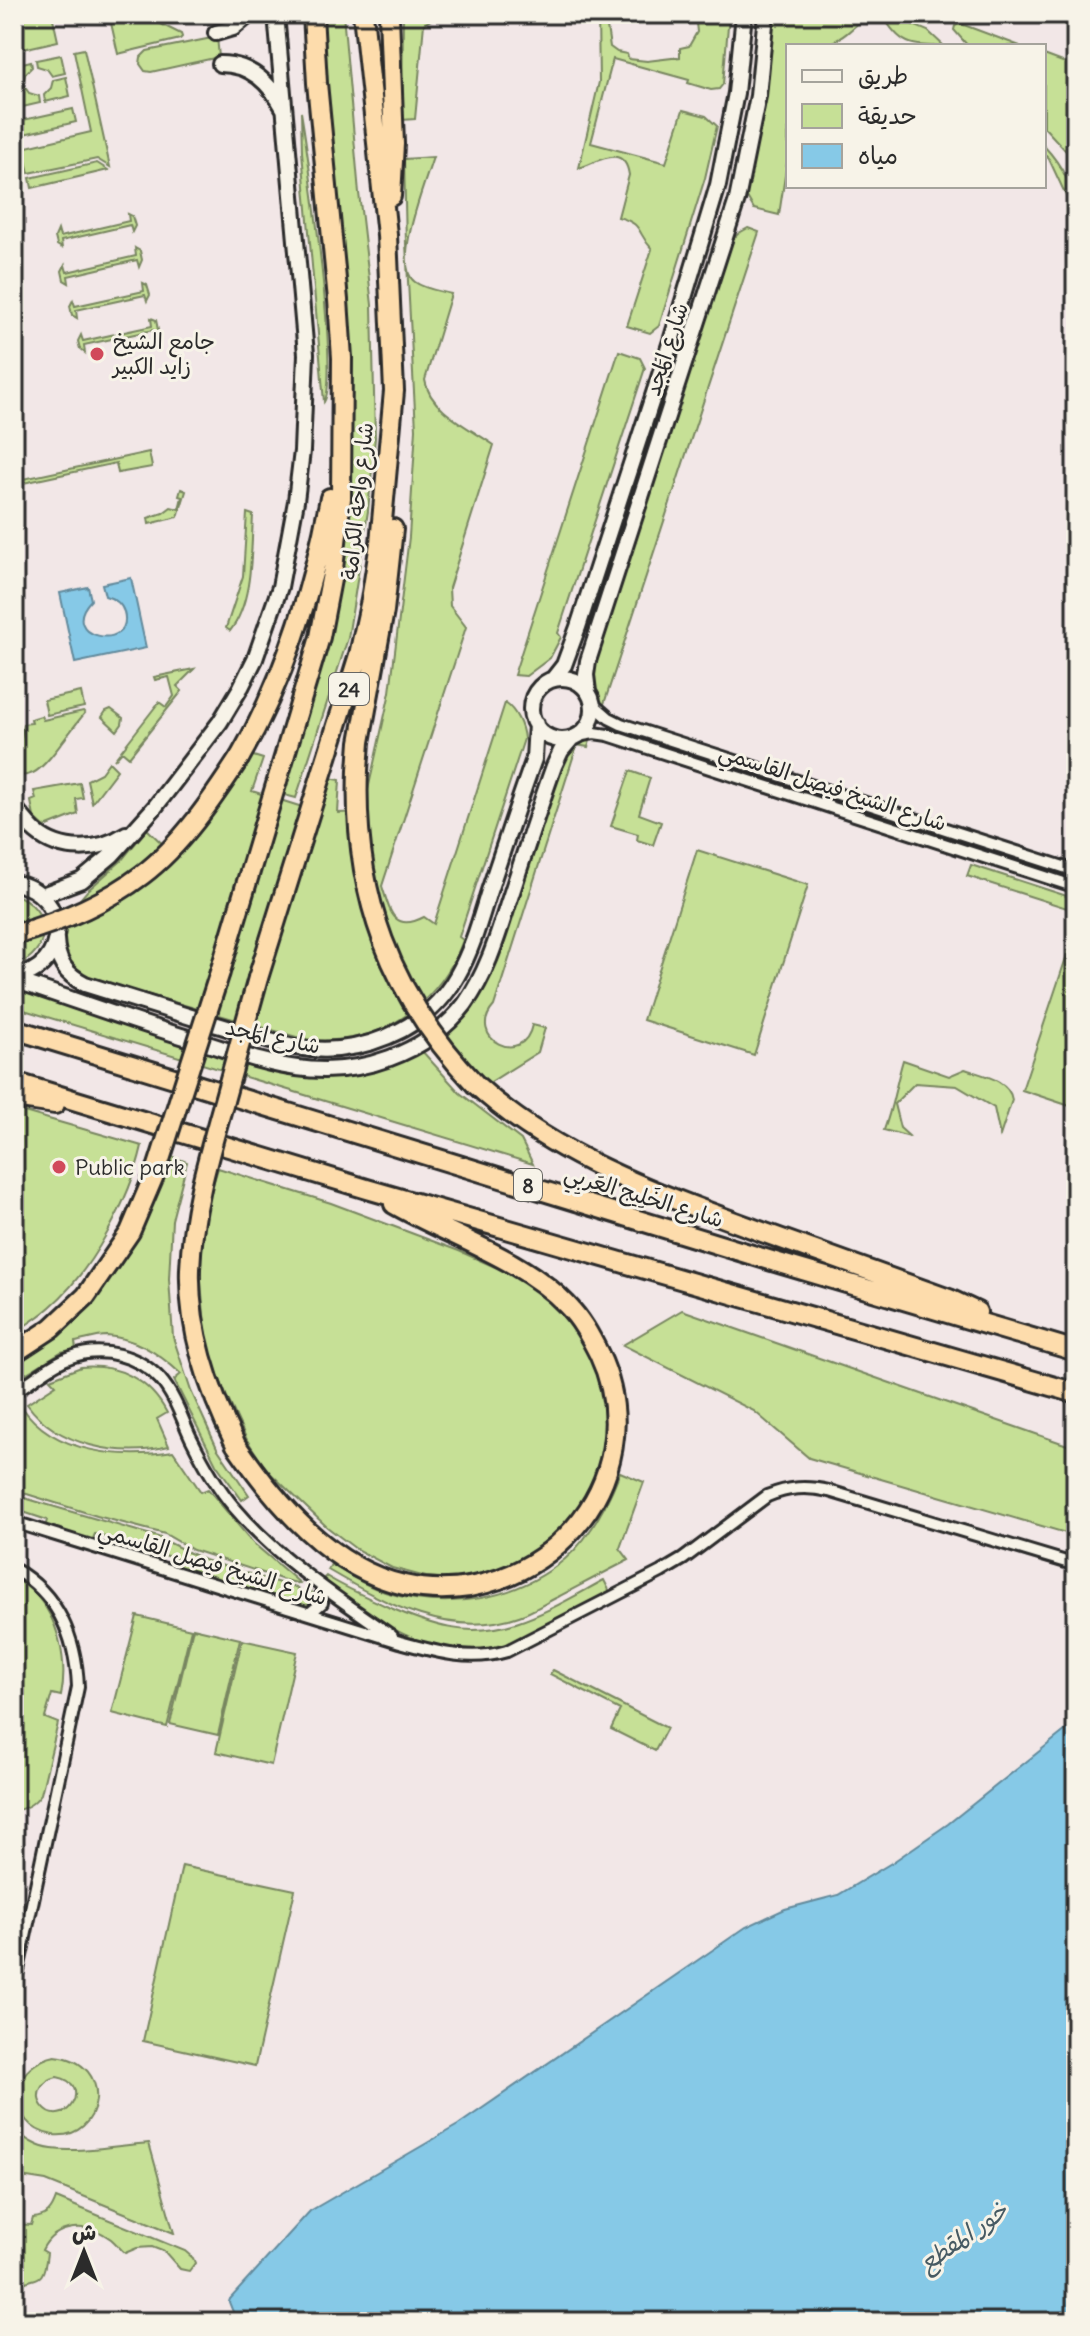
<svg xmlns="http://www.w3.org/2000/svg" width="1090" height="2336" viewBox="0 0 1090 2336" font-family="Delius,'Playpen Sans Arabic',sans-serif">
<style>
.green{fill:#c6e096;stroke:#788660;stroke-width:2;fill-rule:evenodd}
.water{fill:#86c9e7;stroke:#628a9c;stroke-width:2}
.lines{fill:none;stroke-linecap:round;stroke-linejoin:round}
.street-casing{stroke:#2b2b2b;stroke-width:16}
.secondary-casing{stroke:#2b2b2b;stroke-width:20}
.highway-casing{stroke:#2b2b2b;stroke-width:24}
.street{stroke:#f7f3e8;stroke-width:10}
.secondary{stroke:#f7f3e8;stroke-width:14}
.highway{stroke:#fddcac;stroke-width:18}
.highway-bridge-casing{stroke:#2b2b2b;stroke-width:24;stroke-linecap:butt}
.highway-bridge{stroke:#fddcac;stroke-width:18}
.poi-dot{fill:#d1495b;stroke:#f7f3e8;stroke-width:3}
.labels{text-anchor:middle;dominant-baseline:central;stroke-width:6;stroke-linejoin:round;paint-order:stroke}
.shield{fill:#f7f3e8;stroke:#686764;stroke-width:2}
.shield-label{font-size:20px;font-weight:bold;fill:#2b2b2b}
.poi-label{font-size:22px;fill:#2b2b2b;stroke:#f7f3e8;text-anchor:start}
.street-label{font-size:22px;fill:#2b2b2b;stroke:#f7f3e8}
.water-label{font-size:24px;font-style:italic;fill:#465a63;stroke:#f7f3e8}
</style>
<rect width="100%" height="100%" fill="#f2e7e7"/>
<filter id="ink" filterUnits="userSpaceOnUse"><feTurbulence type="fractalNoise" baseFrequency=".0125" numOctaves="2"/><feDisplacementMap in="SourceGraphic" scale="16" xChannelSelector="R" yChannelSelector="G"/><feConvolveMatrix kernelMatrix="1 2 1 2 8 2 1 2 1" color-interpolation-filters="sRGB"/></filter>
<g filter="url(#ink)">
<path class="green" d="M14 14H52L58 41 14 51Z
M109 14H141L181 34 182 37 180 39 118 54Z
M319 14H343L359 193 372 305 375 438 368 511 348 638 296 798 277 793 344 509Z
M403 14H435L434 18 424 24 415 119 402 120Z
M598 14H605L610 47 617 52 627 54 629 59 647 61 680 57V48L689 46 697 32 695 14H729L723 84 719 89 711 90 688 83 689 80 613 59 591 143 666 163 683 110 706 116 717 126 705 178 659 326 650 333 627 326 652 249C636 232 644 224 618 217L629 175C624 142 597 163 579 168L599 82Z
M770 14H866V16C834 46 832 46 788 46V156L779 215 754 209 744 192Z
M882 14H902L913 25 928 31 944 46C911 46 900 46 882 14Z
M959 24 964 25 1020 46H968L954 30 955 26Z
M217 37 219 57 151 72 145 71 140 64 141 57 147 51Z
M84 49 110 167 97 159 29 173 26 161 20 162 18 149 91 132 74 51Z
M61 55 65 73 52 76 47 69 37 66 36 60Z
M1044 55 1076 67V109C1058 125 1070 133 1075 152 1077 158 1076 165 1076 172L1067 152 1044 127Z
M31 61 32 67 25 74 23 83 14 85V65Z
M66 77 70 96 45 102 44 95 51 88 53 80Z
M24 86 29 93 39 96 40 103 14 109V89Z
M73 109 76 122 15 136 14 122Z
M301 112C308 153 340 379 324 402L302 152Z
M1044 146C1062 165 1076 191 1076 217L1049 159 1044 154Z
M433 157C426 181 391 265 415 282 424 289 440 291 451 294L425 380C429 410 470 428 494 445L449 588 450 606 466 627 382 886C390 911 393 933 424 917L434 924 505 703C516 710 523 726 524 739L459 937 463 940C447 986 406 1027 357 1037 340 1041 323 1041 307 1040L93 979 74 970 65 958 64 942 71 910 87 891 121 861 147 829 174 855 250 755 263 759 252 791 318 812 329 778 340 780 338 813 363 812 390 692 409 537 416 429 406 244 404 159Z
M97 163 108 170 32 188 30 178Z
M128 214 132 216 135 226 132 232 130 225 61 241 62 248 57 245 55 237 58 230 60 237 129 221Z
M748 228 759 232 601 713C589 709 586 704 584 692L728 244 739 233Z
M135 248 140 251 142 260 139 267 137 260 68 276 69 283 64 280 62 271 65 265 67 272 136 256Z
M143 283 147 285 150 295 147 301 145 295 76 310 77 318 72 315 70 306 73 300 75 306 144 291Z
M151 318 156 320 158 330 155 338 153 330 84 345 85 353 80 349 78 341 81 335 83 341 152 326Z
M619 351 640 358 645 368 558 633 561 637 550 658 526 676 514 675Z
M149 452 152 467 118 473 116 463 14 485V481Z
M181 489 186 491 178 517 149 524 148 518 163 513 171 507 179 509 182 497 179 496Z
M247 513 253 515C251 550 253 603 230 631L226 628 243 576Z
M194 669 177 686 182 691 129 757 122 751 114 760 159 702 166 707 174 696 169 677 155 680 154 677Z
M81 692 84 707 47 715 44 700Z
M111 709 123 718 122 724 117 731 102 717 106 711Z
M83 711 85 713C73 726 47 767 33 773 26 776 20 777 14 775 14 757 22 743 23 724L32 723 31 719 41 716 43 720Z
M586 736 590 741 588 747 577 745 494 1006C465 1038 523 1068 532 1025L545 1028 538 1052 489 1083 472 1070 441 1037 458 1020 559 762 577 739Z
M109 762 117 770 92 803 87 780 101 773Z
M630 771 650 778 639 814 661 822 653 845 637 840 638 834 611 826Z
M80 783 83 798 76 799 78 814 45 827 34 817 31 801 36 799 34 791Z
M697 850 808 885 754 1055 643 1020Z
M971 865 1076 899V911L967 876Z
M14 894C53 909 53 951 14 967Z
M1076 928V1108L1022 1090Z
M14 987 272 1068 319 1077 357 1076 398 1063 422 1051 460 1093 521 1140 533 1164 14 1007Z
M903 1060 949 1076 965 1069C982 1075 1010 1080 1012 1100L1000 1136 994 1108 957 1086 915 1083 894 1104 900 1128 910 1137 884 1130C893 1106 896 1083 903 1060Z
M14 1109 142 1146C130 1199 92 1271 50 1307 39 1317 26 1325 14 1333Z
M169 1155 187 1162 172 1220 169 1279 173 1337 191 1391 217 1448 249 1495 242 1500 216 1464 174 1380 181 1374C161 1355 136 1338 107 1336 97 1336 86 1340 75 1342L76 1349 61 1352 14 1381V1361C39 1341 74 1318 96 1296 133 1258 150 1204 169 1155Z
M218 1168 331 1203 459 1251 529 1282 566 1310 607 1373 606 1460 565 1534 510 1568 455 1579 426 1577 392 1568 356 1549 327 1527 266 1469 247 1440 226 1395 211 1357 205 1325 200 1272 204 1214Z
M682 1310 1076 1448V1536L809 1458 754 1411 623 1345Z
M81 1367C118 1364 149 1379 167 1413L157 1419 169 1446C120 1458 57 1446 27 1404L56 1385 50 1379Z
M22 1407C54 1454 122 1459 173 1451L201 1492 208 1489 253 1543 301 1584 284 1580 193 1550 165 1534 97 1516 14 1490V1411Z
M620 1472 644 1482 620 1548 629 1560C605 1572 581 1585 558 1597 545 1603 532 1612 519 1616 451 1640 386 1604 328 1570L331 1564C348 1575 366 1586 385 1592 446 1611 515 1601 565 1559 591 1537 608 1503 620 1472Z
M14 1495 158 1537 204 1560 296 1588 306 1597 310 1591 315 1594 316 1600 311 1606H306L175 1567 177 1559 95 1534 92 1541 45 1528 47 1520 14 1509Z
M14 1576C21 1582 28 1587 34 1593 59 1618 68 1662 61 1696L52 1694 45 1718 58 1723 41 1794C33 1805 26 1808 14 1811Z
M326 1576C345 1588 365 1596 386 1606 430 1625 467 1639 516 1623 547 1613 576 1595 604 1580L610 1592C586 1604 563 1616 539 1628 526 1635 513 1643 500 1647 434 1666 371 1616 320 1582Z
M137 1616 191 1629 167 1727 112 1713Z
M193 1628 240 1639 218 1735 170 1724Z
M242 1640 297 1652 271 1765 216 1752Z
M553 1670 667 1728 655 1751 611 1729 620 1710 550 1674Z
M182 1866 295 1890 255 2066 143 2041Z
M55 2056C117 2062 103 2141 53 2135 42 2133 33 2129 26 2120 3 2093 25 2062 55 2056ZM57 2077C96 2084 63 2132 43 2107 33 2094 43 2080 57 2077Z
M14 2128C24 2139 36 2147 52 2149 78 2153 122 2145 149 2143L174 2233 46 2181 14 2176Z
M56 2198 185 2251 193 2258 195 2263 189 2271 180 2269 165 2252 152 2247 137 2248 125 2253C120 2249 117 2244 111 2239 89 2222 55 2223 42 2250L47 2253C43 2292 34 2271 14 2289V2224L31 2225 33 2218C47 2217 52 2210 56 2198Z"/>
<path class="water" d="M131 578 146 648 75 663 60 593 88 587 91 600C55 638 135 653 124 612 121 602 113 598 105 596L102 584Z
M1076 1722V2322H237L229 2302 230 2299 310 2211 458 2125 746 1927 785 1909 838 1895 893 1862 948 1824Z"/>
<g class="lines">
<g class="street-casing">
<path id="street" d="M593 704 609 718 621 724 1076 871
M577 736 594 733 608 735 1076 887
M14 1392C33 1381 50 1364 71 1357 102 1346 138 1355 160 1379 175 1396 182 1419 191 1438 203 1462 216 1486 233 1506 277 1558 336 1597 392 1636
M14 1522 400 1642C436 1652 470 1662 507 1651L661 1572 683 1559 767 1496C789 1487 807 1486 829 1491L1076 1565
M14 1569C58 1594 76 1638 78 1687L14 1989
M310 1613 322 1603V1588"/>
</g>
<g class="secondary-casing">
<path id="secondary" d="M216 33 233 28 250 14
M220 64C251 64 270 83 284 109
M531 709a31 31 0 1 1 62 0a31 31 0 1 1-62 0Z
M553 679 564 665 578 627 671 341 718 185 736 93 744 14
M588 692 586 675 588 661 737 200 758 96 766 14
M14 808C22 815 28 825 36 832 61 853 99 852 126 834
M14 883C70 892 71 969 14 977
M42 895 82 880 112 855 155 807 220 722 241 687 255 659 280 587 296 501 302 451 306 354 276 14
M56 939C57 961 65 974 85 984 126 997 166 1009 207 1022 236 1030 265 1041 295 1047 356 1058 426 1032 457 976 472 950 480 920 489 891 504 847 518 803 534 759L536 724
M14 980C75 1000 136 1023 198 1041 231 1051 264 1064 297 1068 358 1077 427 1054 465 1004 485 976 496 942 506 910 522 862 537 813 554 766L561 751 572 738"/>
</g>
<g class="highway-casing">
<path id="highway" d="M389 14 394 144 391 196
M240 757C286 676 313 589 330 498
M358 770 360 742 384 611 393 529
M220 972 320 637 333 569 341 498 342 358 338 300 317 83 313 14
M258 978 359 655 371 600 380 543 394 391 387 235 363 14
M14 1029 772 1261 1076 1351
M14 1082 367 1189 1076 1393
M476 1085C554 1157 656 1193 754 1229 819 1252 884 1276 949 1299L977 1312
M14 1098 55 1104
M236 1445C276 1503 331 1569 404 1585 537 1614 659 1482 599 1354 590 1336 581 1319 566 1304 523 1259 448 1235 394 1204"/>
</g>
<use href="#street" class="street"/>
<use href="#secondary" class="secondary"/>
<use href="#highway" class="highway"/>
<g class="highway-bridge-casing">
<path id="highway-bridge" d="M358 770C353 894 390 995 476 1085
M14 935C60 922 104 904 142 875 181 846 214 797 240 757
M14 1353 52 1328 86 1296 130 1232 158 1166 220 972
M236 1445C209 1391 188 1331 190 1269 192 1214 207 1161 222 1108 234 1065 246 1021 258 978"/>
</g>
<use href="#highway-bridge" class="highway-bridge"/>
</g>
</g>
<g class="poi-dot">
<circle cx="97" cy="354" r="8"/>
<circle cx="59" cy="1167" r="8"/>
</g>
<g class="labels">
<g class="shield">
<rect x="329" y="673" width="40" height="32" rx="6"/>
<rect x="514" y="1169" width="28" height="32" rx="6"/>
</g>
<g class="shield-label">
<text x="349" y="689">24</text>
<text x="528" y="1185">8</text>
</g>
<g class="poi-label">
<text x="113" y="341">جامع الشيخ<tspan x="113" dy="25">زايد الكبير</tspan></text>
<text x="75" y="1167">Public park</text>
</g>
<g class="street-label">
<text transform="translate(666 349) rotate(-72)">شارع المَجد</text>
<text transform="translate(357 501) rotate(-84)">شارع واحة الكرامة</text>
<text transform="translate(833 787) rotate(18)">شارع الشيخ فيصل القاسمي</text>
<text transform="translate(273 1036) rotate(12)">شارع المَجد</text>
<text transform="translate(644 1196) rotate(17)">شارع الخَلِيج العَربِي</text>
<text transform="translate(213 1563) rotate(17)">شارع الشيخ فيصل القاسمي</text>
</g>
<g class="water-label">
<text transform="translate(963 2236) rotate(-35)">خور المقطع</text>
</g>
</g>
<rect width="1090" height="2336" fill="none" stroke="#f7f3e8" stroke-width="48"/>
<rect x="24" y="24" width="1042" height="2288" fill="none" stroke="#2b2b2b" stroke-width="3" filter="url(#ink)"/>
<rect x="786" y="44" width="260" height="144" fill="#f7f3e8" stroke="#a5a39c" stroke-width="2"/>
<rect x="802" y="70" width="40" height="12" fill="#f7f3e8" stroke="#a5a39c" stroke-width="2"/>
<text x="858" y="84" font-size="24" fill="#2b2b2b">طريق</text>
<rect x="802" y="104" width="40" height="24" fill="#c6e096" stroke="#a5a39c" stroke-width="2"/>
<text x="858" y="124" font-size="24" fill="#2b2b2b">حديقة</text>
<rect x="802" y="144" width="40" height="24" fill="#86c9e7" stroke="#a5a39c" stroke-width="2"/>
<text x="858" y="164" font-size="24" fill="#2b2b2b">مياه</text>
<g transform="translate(84 2252)" stroke="#f7f3e8" stroke-width="6" paint-order="stroke">
<path d="M0-6L14 30L0 20L-14 30Z" fill="#2b2b2b"/>
<text y="-12" font-size="22" font-weight="bold" text-anchor="middle" fill="#2b2b2b">ش</text>
</g>
</svg>
